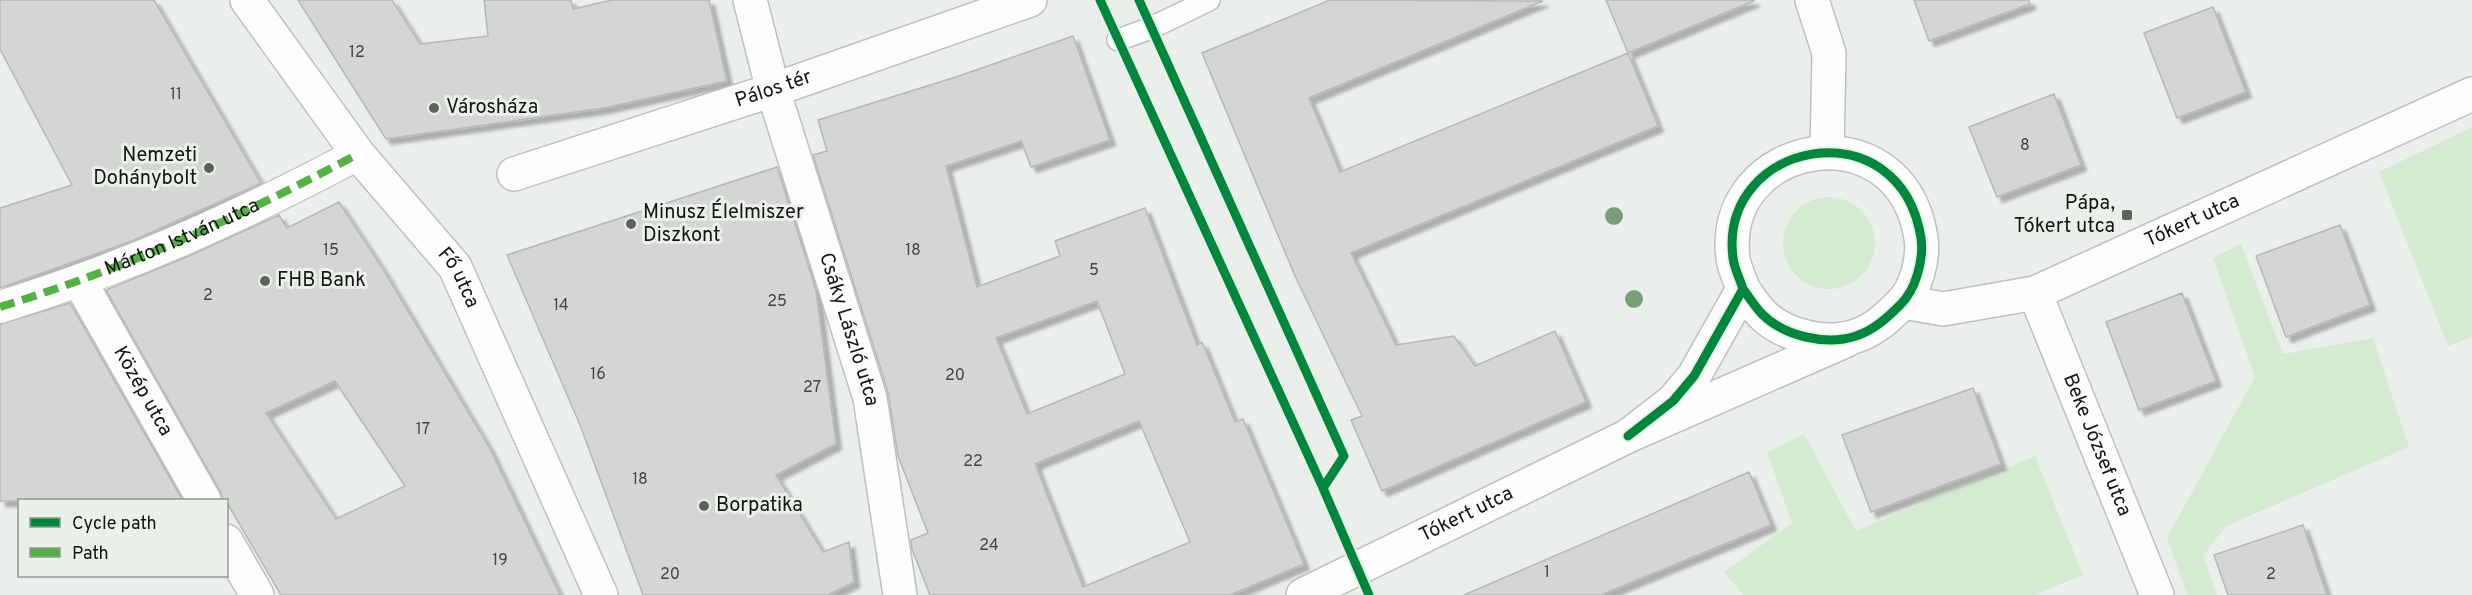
<svg xmlns="http://www.w3.org/2000/svg" width="2472" height="595" viewBox="0 0 2472 595" font-family="Overpass,sans-serif">
<style>
.green{fill:#d4ebd2}
.building{fill:#d3d6d3;stroke:#b5b8b5;stroke-width:1.5;fill-rule:evenodd;filter:url(#shadow)}
.lines{fill:none;stroke-linecap:round;stroke-linejoin:round}
.service-casing{stroke:#bdc0bd;stroke-width:24}
.pedestrian-casing{stroke:#bdc0bd;stroke-width:34}
.minor-casing{stroke:#bdc0bd;stroke-width:36}
.service{stroke:#fcfdfc;stroke-width:21}
.pedestrian{stroke:#fcfdfc;stroke-width:32}
.minor{stroke:#fcfdfc;stroke-width:33}
.quiet{stroke:#54b144;stroke-width:8;stroke-dasharray:15 8;stroke-linecap:butt}
.cycleway-casing{stroke:#eaf1e9;stroke-width:13}
.cycleway{stroke:#00873e;stroke-width:9}
.tree{fill:#799f76}
.poi-dot{fill:#5e615e;stroke:#eaf1e9;stroke-width:2}
.labels{text-anchor:middle;dominant-baseline:central;stroke-width:6;stroke-linejoin:round;paint-order:stroke}
.number-label{font-size:16px;fill:#424542}
.street-label{font-size:20px;fill:#121512;stroke:#eaf1e9}
.poi-label{font-size:20px;fill:#121512;stroke:#eaf1e9;text-anchor:start}
</style>
<defs>
<filter id="shadow"><feDropShadow dx="5.5" dy="5.5" stdDeviation="1.5" flood-color="#0004"/></filter>
</defs>
<rect width="100%" height="100%" fill="#ebefeb"/>
<path class="green" d="M2472 127V337L2448 346 2379 172Z
M1783 243a46 46 0 1 1 92 0a46 46 0 1 1-92 0Z
M2241 244 2283 354 2373 338 2409 447 2226 526 2203 556 2217 595H2187L2167 538 2255 377 2213 258Z
M1804 434 1856 531 2035 456 2083 575 2034 595H1743L1724 572 1792 523 1767 452Z"/>
<path class="building" d="M0 0H154L261 183 132 241 0 288V208L72 185 0 49Z
M298 0H392L420 44 488 36 484 0H571L573 9 612 0H709L727 81 604 108 386 139Z
M1330 0 1543 1 1309 98 1340 172 1628 53 1658 126 1351 253 1396 345 1454 336 1475 366 1555 331 1586 402 1382 491 1351 420 1362 416 1295 276 1202 53Z
M1606 0H1753L1754 1 1628 53Z
M1914 0H2029L2030 4 1929 41Z
M2213 7 2246 92 2177 118 2144 33Z
M1073 36 1110 140 1031 167 1021 141 946 166 977 287 1060 256 1055 241 1145 208 1197 345 1202 342 1235 422 1243 419 1304 564 1230 595H930L912 549 911 540 928 533 898 456 888 392 813 155 827 151 818 120 956 77ZM1097 301 1125 374 1027 414 996 338ZM1139 421 1190 542 1083 587 1035 464Z
M2054 94 2081 165 1997 197 1969 127Z
M777 167 816 290 836 444 776 475 823 552 849 542 854 582 828 595H643L580 425 507 255Z
M339 202 383 269 489 447 560 595H281L226 501H223L220 491 106 290 189 256 279 215 287 228ZM335 381 405 486 336 519 266 413Z
M2340 225 2370 305 2286 337 2256 256Z
M2182 293 2216 381 2139 410 2106 322Z
M70 303 183 501H0V324Z
M1973 388 2001 464 1871 512 1842 435Z
M1749 472 1771 525 1601 595H1464Z
M2303 525 2327 595H2228L2214 555Z"/>
<g class="lines">
<g class="service-casing">
<path id="service" d="M1118 40 1151 28 1209 0"/>
</g>
<g class="pedestrian-casing">
<g id="pedestrian">
<path id="s1" d="M0 307C129 267 238 218 358 154"/>
</g>
</g>
<g class="minor-casing">
<g id="minor">
<path id="s2" d="M247 0 358 154 455 267 601 595"/>
<path id="s3" d="M750 0 773 90 870 398 900 595"/>
<path d="M1812 0 1829 53 1827 151"/>
<path id="s4" d="M514 174 773 90 1030 0"/>
<path id="s5" d="M80 282 204 500"/>
<path id="s6" d="M2035 293 2157 595"/>
<path id="s7" d="M1904 302 1943 309 2035 293 2472 94"/>
<path d="M1628 436 1673 401 1694 376 1743 289C1740 279 1734 268 1733 258 1718 140 1900 105 1921 238 1924 259 1916 290 1900 305 1887 318 1874 330 1856 336 1826 346 1784 336 1762 314 1755 307 1749 297 1743 289"/>
<path d="M226 541 257 595"/>
<path id="s8" d="M1303 595 1628 436 1845 341"/>
</g>
</g>
<use href="#service" class="service"/>
<use href="#pedestrian" class="pedestrian"/>
<use href="#minor" class="minor"/>
<path class="quiet" d="M0 307C129 267 238 218 358 154"/>
<g class="cycleway-casing">
<path id="cycleway" d="M1100 0 1323 488 1369 595
M1139 0 1344 456 1323 488
M1628 436 1673 401 1694 376 1743 289C1740 279 1734 268 1733 258 1718 140 1900 105 1921 238 1924 259 1916 290 1900 305 1887 318 1874 330 1856 336 1826 346 1784 336 1762 314 1755 307 1749 297 1743 289"/>
</g>
<use href="#cycleway" class="cycleway"/>
</g>
<g class="tree">
<circle cx="1614" cy="216" r="9"/>
<circle cx="1634" cy="299" r="9"/>
</g>
<g class="poi-dot">
<circle cx="434" cy="108" r="6"/>
<circle cx="209" cy="168" r="6"/>
<rect x="2121" y="209" width="12" height="12" rx="3"/>
<circle cx="631" cy="224" r="6"/>
<circle cx="265" cy="281" r="6"/>
<circle cx="704" cy="506" r="6"/>
</g>
<g class="labels">
<g class="number-label">
<text x="357" y="53">12</text>
<text x="176" y="95">11</text>
<text x="2025" y="146">8</text>
<text x="331" y="251">15</text>
<text x="913" y="251">18</text>
<text x="1094" y="271">5</text>
<text x="208" y="296">2</text>
<text x="777" y="302">25</text>
<text x="561" y="306">14</text>
<text x="598" y="375">16</text>
<text x="955" y="376">20</text>
<text x="812" y="388">27</text>
<text x="423" y="430">17</text>
<text x="973" y="462">22</text>
<text x="640" y="480">18</text>
<text x="989" y="546">24</text>
<text x="500" y="561">19</text>
<text x="1547" y="573">1</text>
<text x="670" y="575">20</text>
<text x="2271" y="575">2</text>
</g>
<g class="street-label">
<text stroke="none"><textPath href="#s4" startOffset="273">Pálos tér</textPath></text>
<text stroke="none"><textPath href="#s7" startOffset="306">Tókert utca</textPath></text>
<text stroke="none"><textPath href="#s1" startOffset="195">Márton István utca</textPath></text>
<text stroke="none"><textPath href="#s2" startOffset="350">Fő utca</textPath></text>
<text stroke="none"><textPath href="#s3" startOffset="344">Csáky László utca</textPath></text>
<text stroke="none"><textPath href="#s5" startOffset="126">Közép utca</textPath></text>
<text stroke="none"><textPath href="#s6" startOffset="164">Beke József utca</textPath></text>
<text stroke="none"><textPath href="#s8" startOffset="182">Tókert utca</textPath></text>
</g>
<g class="poi-label">
<text x="446" y="108">Városháza</text>
<text x="197" y="156" text-anchor="end">Nemzeti<tspan x="197" dy="23">Dohánybolt</tspan></text>
<text x="2115" y="204" text-anchor="end">Pápa,<tspan x="2115" dy="23">Tókert utca</tspan></text>
<text x="643" y="213">Minusz Élelmiszer<tspan x="643" dy="23">Diszkont</tspan></text>
<text x="277" y="281">FHB Bank</text>
<text x="716" y="506">Borpatika</text>
</g>
</g>
<rect x="18" y="499" width="210" height="78" fill="#eaf1e9" stroke="#949993" stroke-width="1.5"/>
<rect x="30" y="518" width="30" height="9" fill="#00873e" stroke="#949993" stroke-width="1.5"/>
<text x="72" y="529" font-size="18" fill="#121512">Cycle path</text>
<rect x="30" y="548" width="30" height="9" fill="#54b144" stroke="#949993" stroke-width="1.5"/>
<text x="72" y="559" font-size="18" fill="#121512">Path</text>
</svg>
